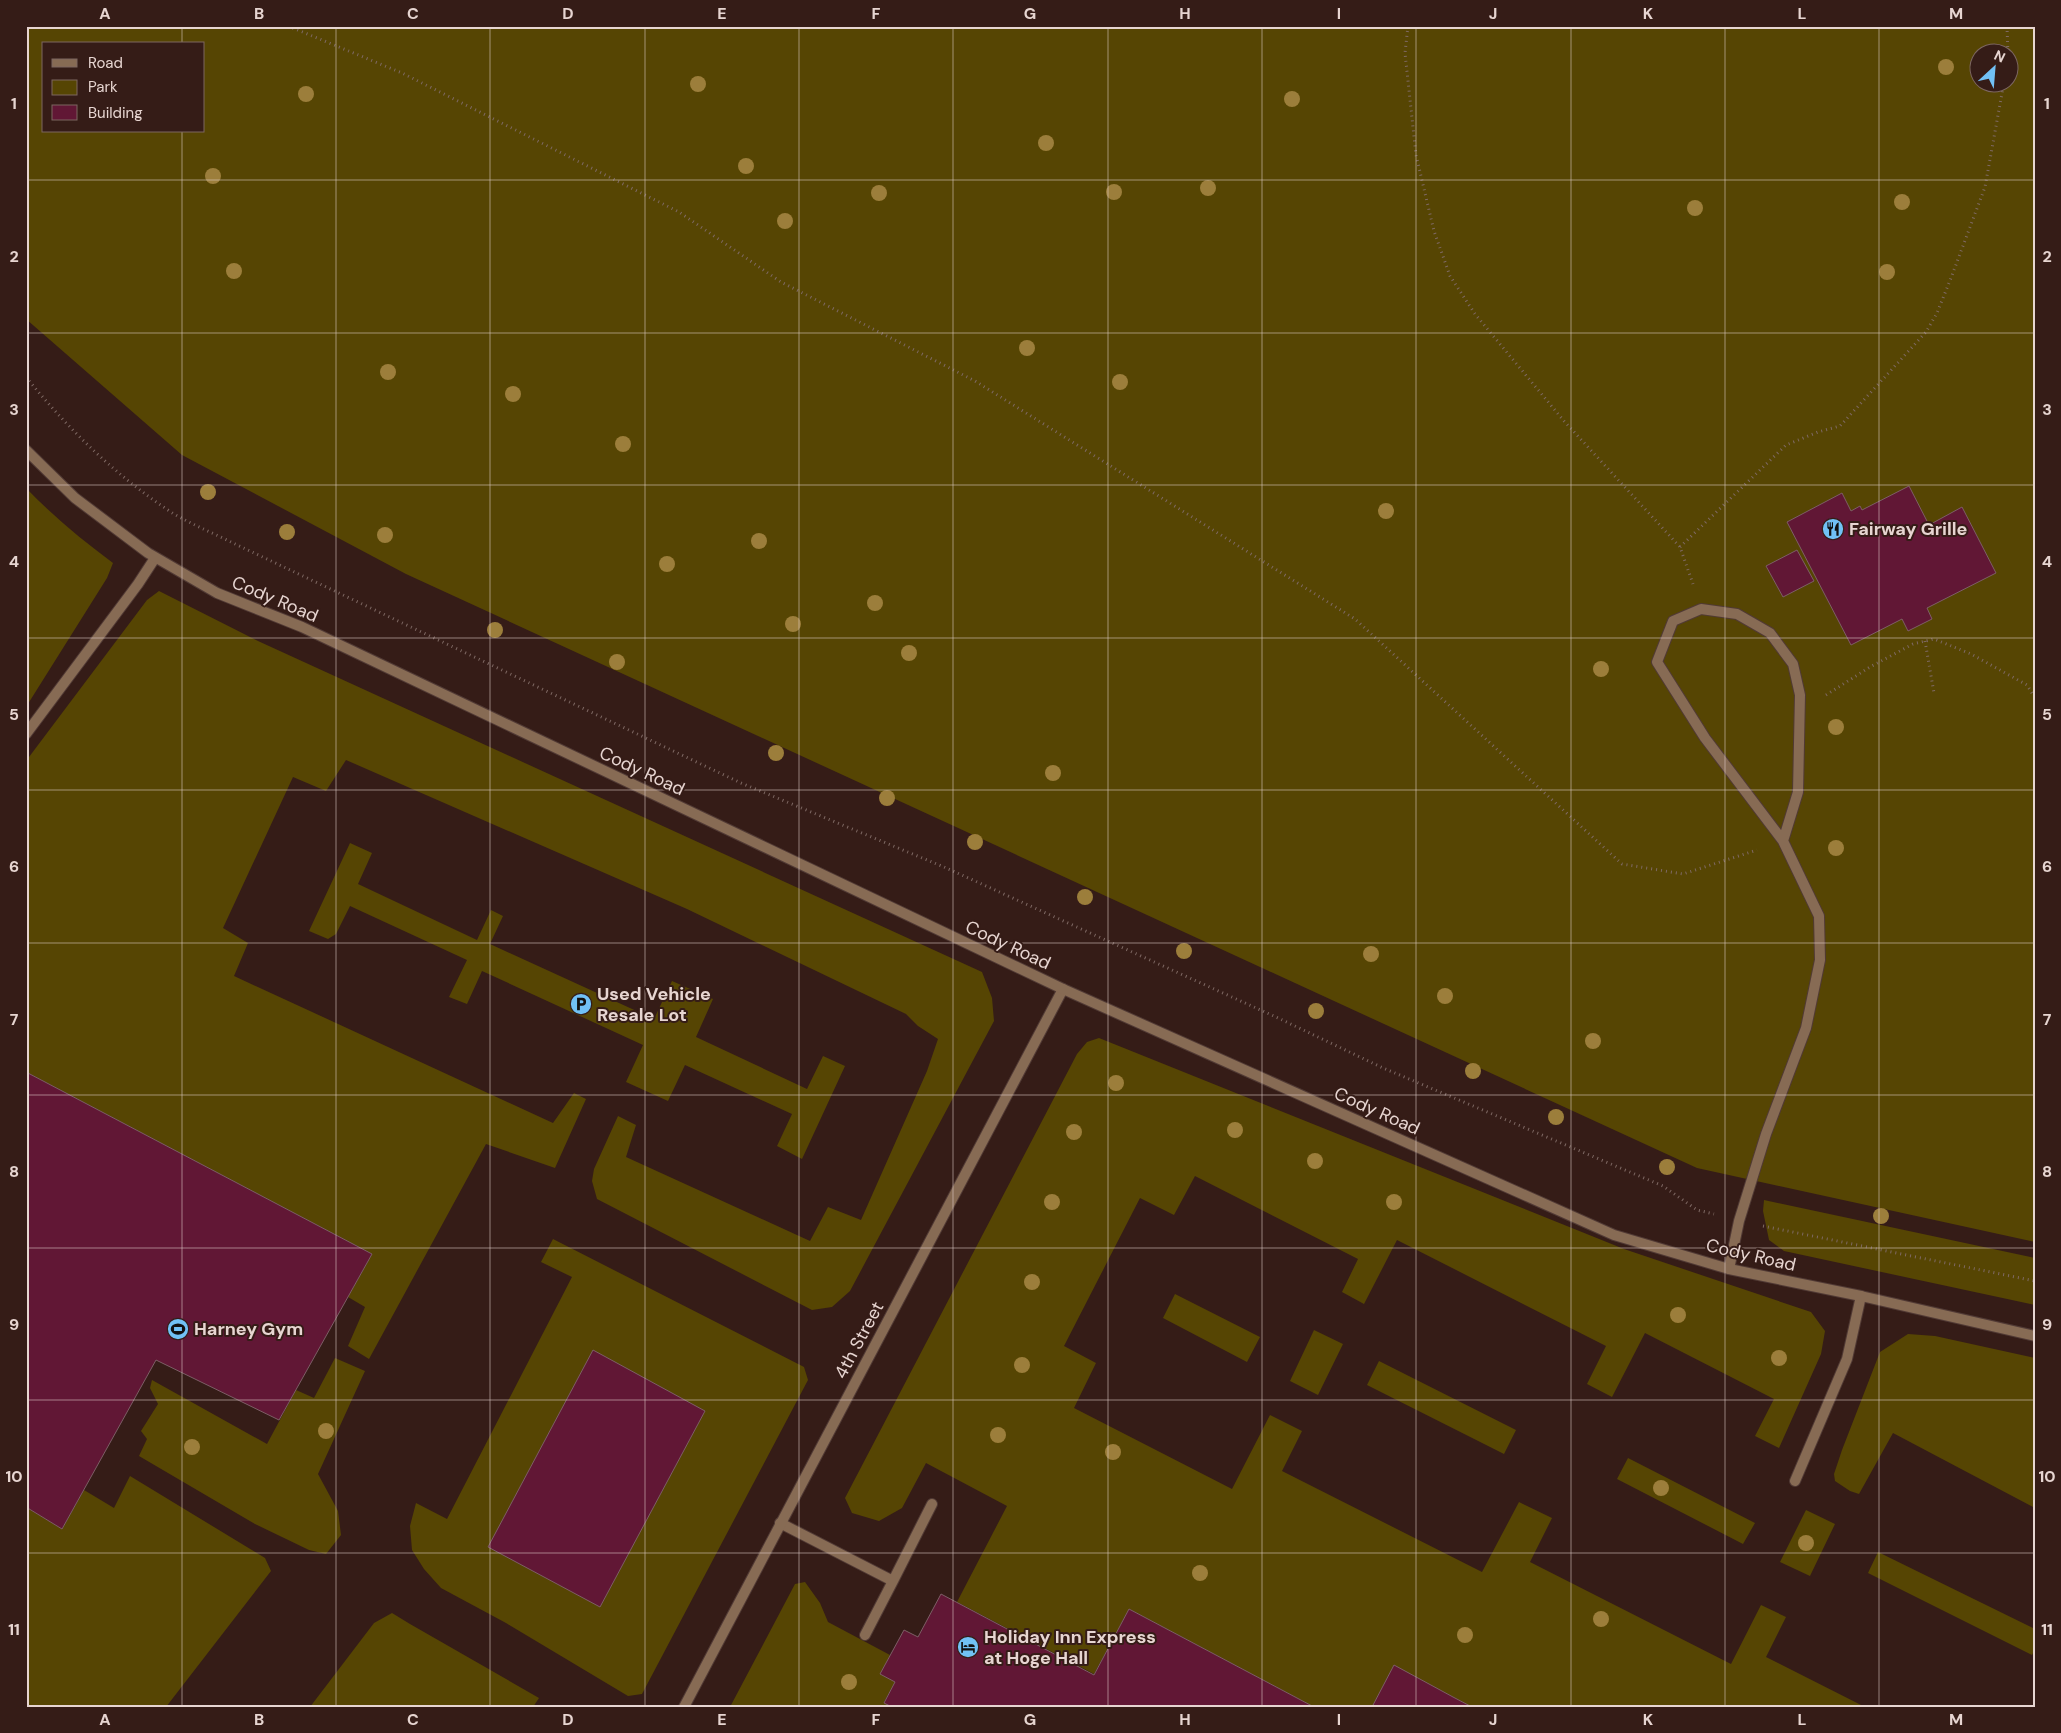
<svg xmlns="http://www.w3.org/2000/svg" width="2061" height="1733" viewBox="0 0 2061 1733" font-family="'DM Sans',sans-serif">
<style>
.green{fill:#564503;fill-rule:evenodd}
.building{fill:#611735;stroke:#7d5e66}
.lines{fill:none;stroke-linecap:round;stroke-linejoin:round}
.service-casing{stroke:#513a35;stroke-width:12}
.minor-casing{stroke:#513a35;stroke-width:12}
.tertiary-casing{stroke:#513a35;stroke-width:12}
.path{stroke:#7f6964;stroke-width:3;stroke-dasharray:1 4;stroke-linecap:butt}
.service{stroke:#876b54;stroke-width:10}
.minor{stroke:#876b54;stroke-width:10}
.tertiary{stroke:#876b54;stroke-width:10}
.tree{fill:#9c7e3b}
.grid{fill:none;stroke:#e7d5d1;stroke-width:1;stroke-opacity:0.55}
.labels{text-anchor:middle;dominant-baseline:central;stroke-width:4;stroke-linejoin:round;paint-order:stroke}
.poi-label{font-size:18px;font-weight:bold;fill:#e7d5d1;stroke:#351c17;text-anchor:start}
.street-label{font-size:18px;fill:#e7d5d1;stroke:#351c17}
.neatline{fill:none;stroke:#e7d5d1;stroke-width:2}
.grid-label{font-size:16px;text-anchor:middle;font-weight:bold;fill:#e7d5d1}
</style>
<rect width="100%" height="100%" fill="#351c17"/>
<path class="green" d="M26 26H2035V1242L1697 1168 406 574 182 455 26 319ZM44 44H204V131H44ZM1978 52H2008V82H1978Z
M26 488C53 516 82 540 113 563L107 578 26 707Z
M159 591 258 641 982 972 992 998 994 1021 850 1291 832 1307 812 1310 597 1199 592 1181 594 1169 618 1116 636 1125 626 1157 810 1241 828 1207 861 1220 927 1071 938 1039 918 1026 906 1014 687 909 346 760 326 791 293 777 223 928 248 943 234 976 553 1123 574 1093 586 1099 555 1168 486 1144 369 1359 348 1346 365 1307 348 1297 372 1254 26 1072V761L147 600Z
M350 843 372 853 358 884 477 940 491 910 503 916 490 944 654 1019 672 981 713 999 696 1037 807 1089 823 1056 845 1066 802 1159 777 1146 792 1114 685 1065 668 1101 626 1082 643 1045 482 971 467 1004 449 997 467 960 350 906 336 934 328 939 309 931Z
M1099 1038 1624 1249 1811 1312 1825 1331 1821 1354 1779 1448 1755 1436 1774 1399 1645 1333 1612 1397 1587 1384 1606 1346 1397 1240 1364 1304 1342 1292 1358 1259 1195 1176 1174 1215 1140 1198 1064 1346 1096 1363 1074 1408 1232 1489 1270 1415 1302 1431 1282 1471 1482 1572 1519 1502 1552 1518 1530 1562 1731 1664 1761 1605 1786 1617 1766 1657 1865 1707H1472L1394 1666 1372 1707H1314L1129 1609 1094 1674 957 1602 1007 1506 926 1463 902 1508 879 1521 852 1513 845 1498 1077 1054 1087 1042Z
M1764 1200 2035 1258V1305L1784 1251 1769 1240 1763 1211Z
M553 1239 804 1367 808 1380 642 1694 628 1696 506 1623 441 1588 424 1569 412 1550 410 1526 416 1503 447 1519 572 1277 541 1262Z
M1175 1294 1260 1337 1247 1362 1163 1318Z
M1314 1330 1343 1344 1318 1395 1290 1381Z
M1908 1334 1935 1336 2035 1358V1508L1893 1433 1859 1494 1850 1491 1835 1481 1834 1474 1842 1450 1880 1352Z
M335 1358 365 1371 318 1474 338 1511 341 1535 326 1554 309 1550 255 1524 139 1456 147 1439 141 1431 158 1404 150 1388 152 1380 267 1444 296 1390 314 1398Z
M1379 1361 1516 1430 1504 1454 1367 1385Z
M1628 1458 1755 1523 1743 1544 1617 1479Z
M130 1476 265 1558 271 1571 166 1707H26V1507L62 1529 84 1490 114 1508Z
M1806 1510 1835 1524 1810 1576 1780 1562Z
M1878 1552 2035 1629V1649L2032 1655 1868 1573Z
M805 1582 820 1603 828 1622 890 1655 881 1674 895 1682 884 1702 892 1707H730L795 1584Z
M392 1613 410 1624 539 1698 533 1707H310L374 1623Z"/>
<path class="building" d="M1909 486 1929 525 1962 507 1996 573 1927 608 1932 619 1908 631 1902 619 1851 645 1787 522 1842 493 1851 511 1860 506 1862 510Z
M1797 550 1814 581 1783 597 1766 566Z
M26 1072 372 1254 279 1420 156 1360 62 1529 26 1507Z
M593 1350 705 1411 600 1607 488 1547Z
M941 1594 1094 1675 1129 1609 1314 1707H892L884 1703 895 1682 880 1674 904 1630 918 1637Z
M1394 1665 1453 1697 1472 1707H1372Z"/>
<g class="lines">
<g class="service-casing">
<path id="service" d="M26 734 138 584 155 558
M1729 1269 1739 1221 1766 1134 1806 1028 1820 960 1819 916 1783 841 1705 738 1657 662 1673 621 1701 609 1737 614 1770 633 1793 664 1800 695 1798 792 1783 841
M1795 1481 1847 1359 1861 1296
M780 1523 893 1581 932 1504
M865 1635 893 1581"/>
</g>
<g class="minor-casing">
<path id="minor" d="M684 1707 1063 989"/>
</g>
<g class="tertiary-casing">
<path id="tertiary" d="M26 450 75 498 148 553 217 593 302 627 1063 989 1614 1235 1729 1269 1861 1296 2035 1336"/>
</g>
<path class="path" d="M288 26 402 73 679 212 781 282 975 381 1355 619 1622 864 1683 874 1757 850
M1408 26 1405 53 1416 155 1434 231 1450 276 1475 314 1564 421 1680 547 1693 584
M2007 26 2008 56
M26 377C69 430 117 477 174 514 193 525 213 533 233 543L741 783 944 867 1276 1017 1383 1068 1663 1186 1697 1210 1714 1214
M1680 547 1786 445 1818 432 1840 426 1926 332 1937 313 1951 278 1985 187 2004 82
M1925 641 1934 693
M1826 695 1870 667 1913 644 1934 639 1971 654 2027 685 2035 698
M1763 1226 2035 1281"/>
<use href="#service" class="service"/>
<use href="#minor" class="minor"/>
<use href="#tertiary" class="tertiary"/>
</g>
<g class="tree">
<circle cx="1946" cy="67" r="8"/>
<circle cx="698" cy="84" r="8"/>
<circle cx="306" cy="94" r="8"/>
<circle cx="1292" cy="99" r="8"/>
<circle cx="1046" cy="143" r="8"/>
<circle cx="746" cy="166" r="8"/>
<circle cx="213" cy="176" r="8"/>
<circle cx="1208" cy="188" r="8"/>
<circle cx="1114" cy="192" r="8"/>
<circle cx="879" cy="193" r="8"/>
<circle cx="1902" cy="202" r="8"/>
<circle cx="1695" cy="208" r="8"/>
<circle cx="785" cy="221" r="8"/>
<circle cx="234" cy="271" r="8"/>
<circle cx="1887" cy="272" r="8"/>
<circle cx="1027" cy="348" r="8"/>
<circle cx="388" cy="372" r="8"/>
<circle cx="1120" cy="382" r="8"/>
<circle cx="513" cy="394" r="8"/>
<circle cx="623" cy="444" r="8"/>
<circle cx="208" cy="492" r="8"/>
<circle cx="1386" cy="511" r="8"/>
<circle cx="287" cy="532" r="8"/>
<circle cx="385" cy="535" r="8"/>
<circle cx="759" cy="541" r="8"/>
<circle cx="667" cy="564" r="8"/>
<circle cx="875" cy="603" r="8"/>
<circle cx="793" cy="624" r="8"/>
<circle cx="495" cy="630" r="8"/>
<circle cx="909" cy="653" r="8"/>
<circle cx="617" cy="662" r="8"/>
<circle cx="1601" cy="669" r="8"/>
<circle cx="1836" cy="727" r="8"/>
<circle cx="776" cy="753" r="8"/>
<circle cx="1053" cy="773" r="8"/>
<circle cx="887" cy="798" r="8"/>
<circle cx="975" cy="842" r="8"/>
<circle cx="1836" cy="848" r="8"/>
<circle cx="1085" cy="897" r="8"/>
<circle cx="1184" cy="951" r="8"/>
<circle cx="1371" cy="954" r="8"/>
<circle cx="1445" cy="996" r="8"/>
<circle cx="1316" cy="1011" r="8"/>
<circle cx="1593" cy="1041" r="8"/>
<circle cx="1473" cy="1071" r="8"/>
<circle cx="1116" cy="1083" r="8"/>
<circle cx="1556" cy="1117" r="8"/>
<circle cx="1235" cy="1130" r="8"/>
<circle cx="1074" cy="1132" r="8"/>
<circle cx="1315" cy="1161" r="8"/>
<circle cx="1667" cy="1167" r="8"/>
<circle cx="1052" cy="1202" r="8"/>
<circle cx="1394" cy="1202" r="8"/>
<circle cx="1881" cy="1216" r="8"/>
<circle cx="1032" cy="1282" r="8"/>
<circle cx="1678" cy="1315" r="8"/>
<circle cx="1779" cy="1358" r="8"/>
<circle cx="1022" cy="1365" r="8"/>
<circle cx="326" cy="1431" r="8"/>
<circle cx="998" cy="1435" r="8"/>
<circle cx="192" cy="1447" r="8"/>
<circle cx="1113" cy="1452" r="8"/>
<circle cx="1661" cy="1488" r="8"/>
<circle cx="1806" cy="1543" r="8"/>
<circle cx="1200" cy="1573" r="8"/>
<circle cx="1601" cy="1619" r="8"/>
<circle cx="1465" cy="1635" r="8"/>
<circle cx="849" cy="1682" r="8"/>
</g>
<path class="grid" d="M182 26V44M336 26V1707M490 26V1707M645 26V1707M799 26V1707M953 26V1707M1108 26V1707M1262 26V1707M1416 26V1707M1571 26V1707M1725 26V1707M1879 26V1707M182 131V1707M26 180H2035M26 333H2035M26 485H2035M26 638H2035M26 790H2035M26 943H2035M26 1095H2035M26 1248H2035M26 1400H2035M26 1553H2035"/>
<defs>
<g id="restaurant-disc" transform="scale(1.125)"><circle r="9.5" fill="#71c1f5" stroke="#351c17"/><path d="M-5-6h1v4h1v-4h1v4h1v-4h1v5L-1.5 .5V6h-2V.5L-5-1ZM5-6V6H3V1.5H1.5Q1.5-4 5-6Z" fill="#111"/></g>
<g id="parking-disc" transform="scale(1.125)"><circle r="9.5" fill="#71c1f5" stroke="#351c17"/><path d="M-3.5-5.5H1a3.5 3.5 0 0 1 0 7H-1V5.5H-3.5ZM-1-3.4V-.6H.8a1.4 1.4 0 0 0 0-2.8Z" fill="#111"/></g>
<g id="stadium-disc" transform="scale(1.125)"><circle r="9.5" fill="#71c1f5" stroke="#351c17"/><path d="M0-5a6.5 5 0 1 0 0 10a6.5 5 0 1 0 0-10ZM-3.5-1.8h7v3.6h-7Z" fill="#111"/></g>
<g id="hotel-disc" transform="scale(1.125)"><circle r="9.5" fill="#71c1f5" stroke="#351c17"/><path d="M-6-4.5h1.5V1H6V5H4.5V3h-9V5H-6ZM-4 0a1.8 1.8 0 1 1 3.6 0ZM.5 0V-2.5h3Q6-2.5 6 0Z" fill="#111"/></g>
</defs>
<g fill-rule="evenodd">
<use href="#restaurant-disc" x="1833" y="529"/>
<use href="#parking-disc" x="581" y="1004"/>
<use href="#stadium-disc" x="178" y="1329"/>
<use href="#hotel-disc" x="968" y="1647"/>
</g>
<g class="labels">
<g class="poi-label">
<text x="1849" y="529">Fairway Grille</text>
<text x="597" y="994">Used Vehicle<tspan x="597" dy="21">Resale Lot</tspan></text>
<text x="194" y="1329">Harney Gym</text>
<text x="984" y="1637">Holiday Inn Express<tspan x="984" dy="21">at Hoge Hall</tspan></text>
</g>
<g class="street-label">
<text transform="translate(275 599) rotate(23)">Cody Road</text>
<text transform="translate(642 771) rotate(25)">Cody Road</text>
<text transform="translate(1008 945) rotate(25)">Cody Road</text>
<text transform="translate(1377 1111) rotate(24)">Cody Road</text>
<text transform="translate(1751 1255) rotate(13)">Cody Road</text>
<text transform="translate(859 1340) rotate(-62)">4th Street</text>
</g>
</g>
<rect width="2061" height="1733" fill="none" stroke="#351c17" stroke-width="55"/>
<rect x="42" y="42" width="162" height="90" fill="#351c17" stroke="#7c6661"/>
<rect x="52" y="59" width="25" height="8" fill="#876b54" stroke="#7c6661"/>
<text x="88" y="68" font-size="15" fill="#e7d5d1">Road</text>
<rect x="52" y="80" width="25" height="15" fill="#564503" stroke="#7c6661"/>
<text x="88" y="92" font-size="15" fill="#e7d5d1">Park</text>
<rect x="52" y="105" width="25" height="15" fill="#611735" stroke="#7c6661"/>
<text x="88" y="118" font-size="15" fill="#e7d5d1">Building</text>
<g transform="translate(1994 68) rotate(26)"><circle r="24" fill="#351c17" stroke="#7c6661"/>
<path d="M0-4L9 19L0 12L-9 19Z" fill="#71c1f5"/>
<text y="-8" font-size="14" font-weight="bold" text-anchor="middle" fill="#e7d5d1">N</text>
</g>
<rect x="28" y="28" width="2006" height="1678" class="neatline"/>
<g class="grid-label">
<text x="105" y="19">A</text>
<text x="259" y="19">B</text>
<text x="413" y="19">C</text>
<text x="568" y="19">D</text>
<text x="722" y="19">E</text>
<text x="876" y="19">F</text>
<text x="1030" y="19">G</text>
<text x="1185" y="19">H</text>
<text x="1339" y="19">I</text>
<text x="1493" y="19">J</text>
<text x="1648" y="19">K</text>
<text x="1802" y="19">L</text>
<text x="1956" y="19">M</text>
<text x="14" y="109">1</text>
<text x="2047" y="109">1</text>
<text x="14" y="262">2</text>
<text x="2047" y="262">2</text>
<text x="14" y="415">3</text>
<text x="2047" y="415">3</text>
<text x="14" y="567">4</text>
<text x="2047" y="567">4</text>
<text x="14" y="720">5</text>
<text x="2047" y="720">5</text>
<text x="14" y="872">6</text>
<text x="2047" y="872">6</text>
<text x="14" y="1025">7</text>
<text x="2047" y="1025">7</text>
<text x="14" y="1177">8</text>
<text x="2047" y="1177">8</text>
<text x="14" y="1330">9</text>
<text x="2047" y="1330">9</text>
<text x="14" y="1482">10</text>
<text x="2047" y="1482">10</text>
<text x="14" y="1635">11</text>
<text x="2047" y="1635">11</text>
<text x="105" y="1725">A</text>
<text x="259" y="1725">B</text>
<text x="413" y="1725">C</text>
<text x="568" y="1725">D</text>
<text x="722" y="1725">E</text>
<text x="876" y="1725">F</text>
<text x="1030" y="1725">G</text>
<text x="1185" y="1725">H</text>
<text x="1339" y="1725">I</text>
<text x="1493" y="1725">J</text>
<text x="1648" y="1725">K</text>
<text x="1802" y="1725">L</text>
<text x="1956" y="1725">M</text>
</g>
</svg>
